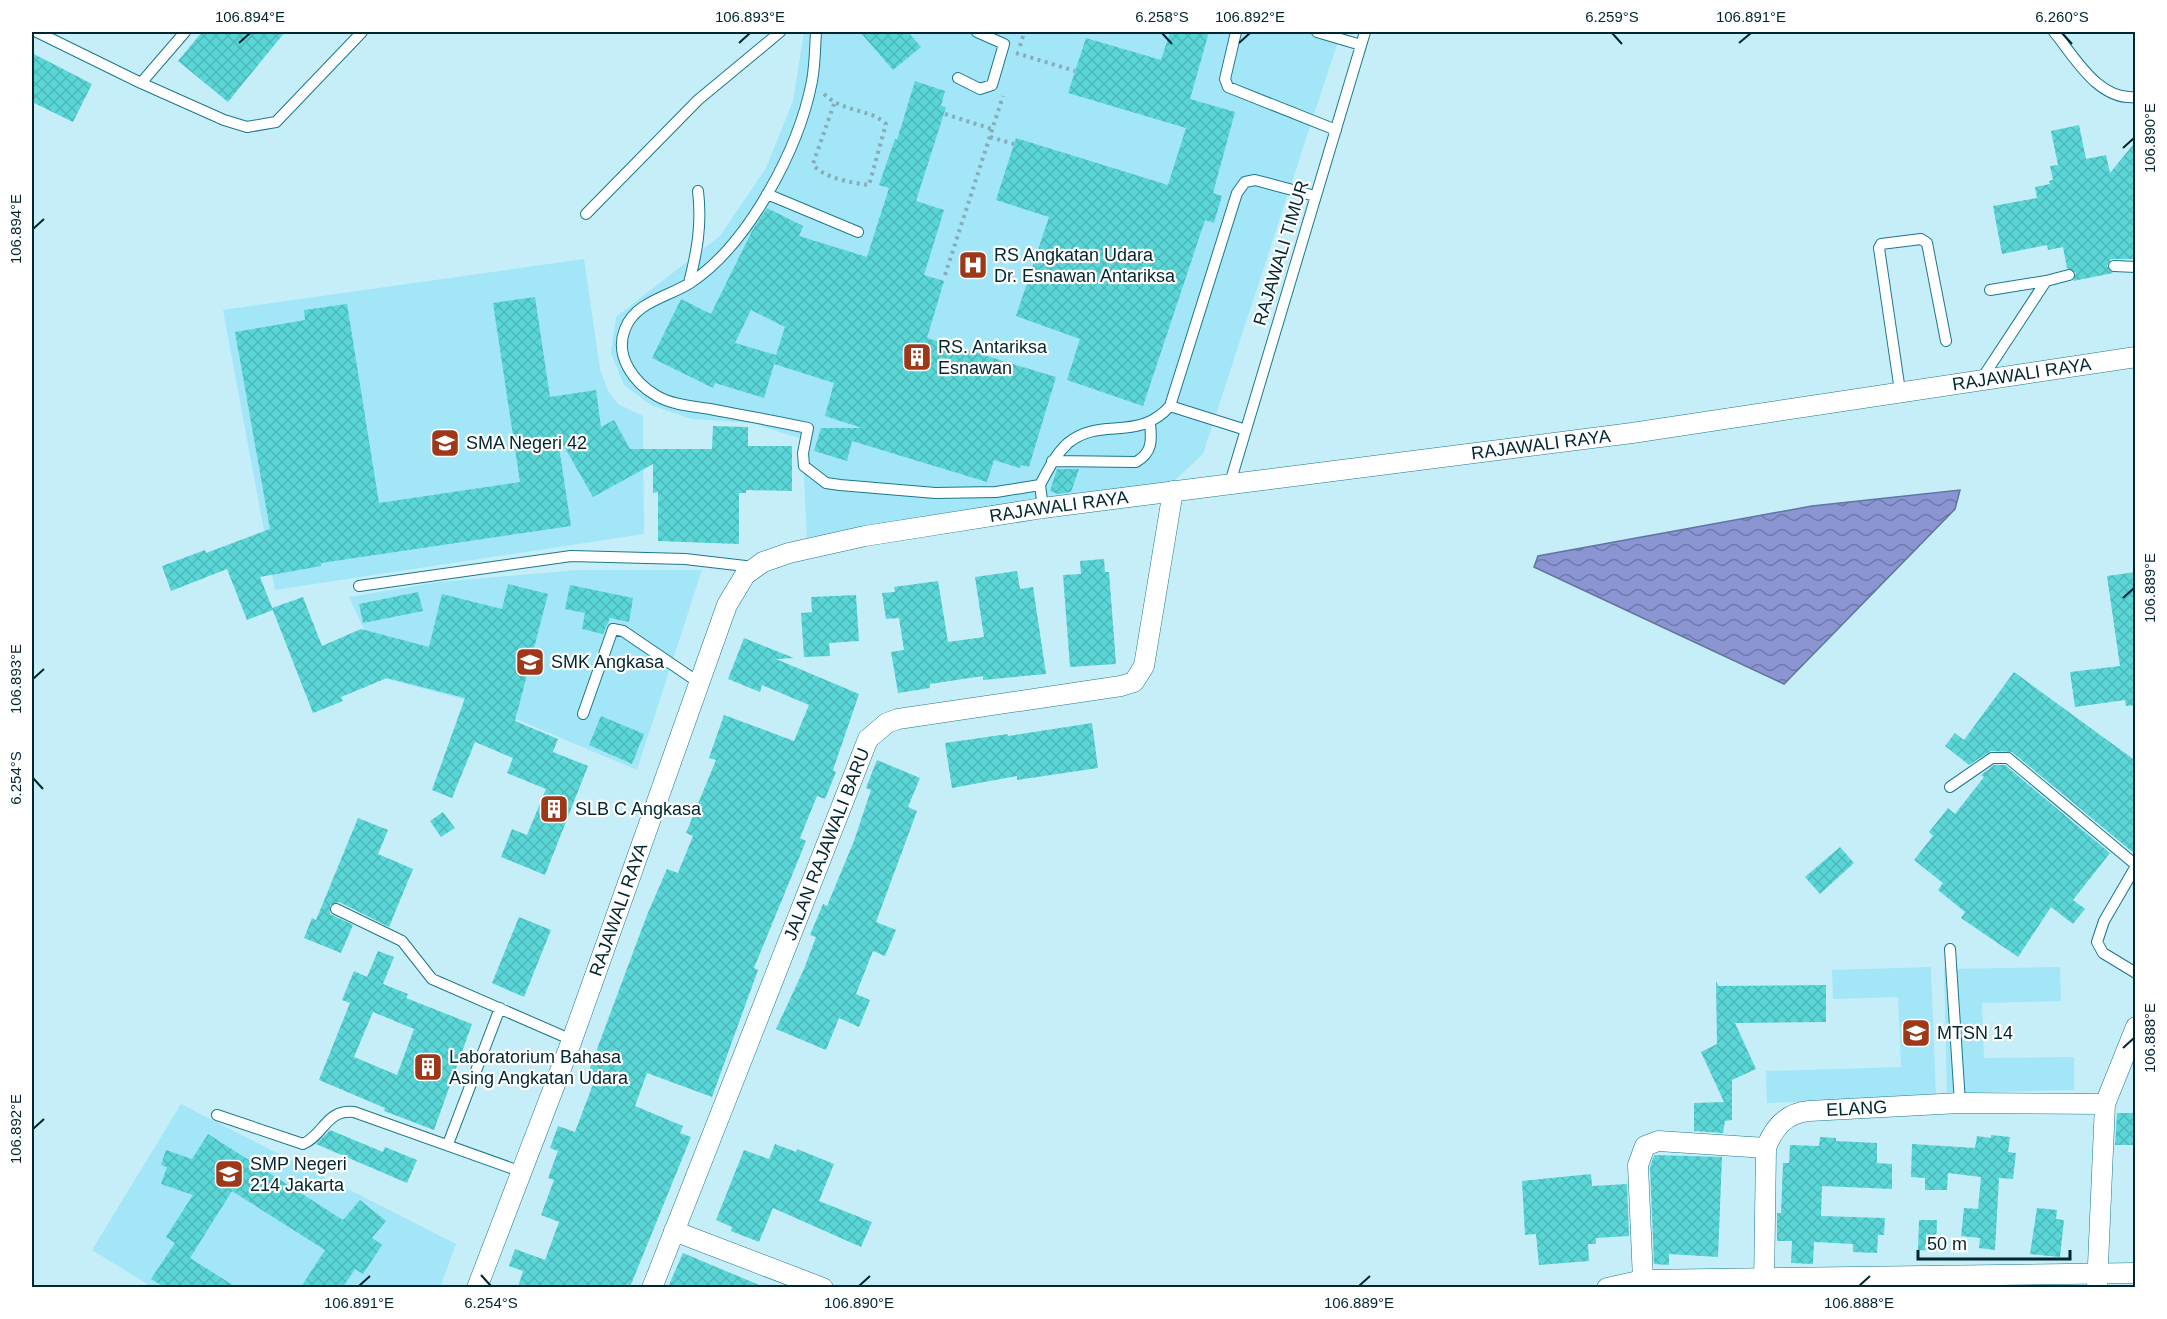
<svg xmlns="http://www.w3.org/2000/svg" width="2167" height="1319" viewBox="0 0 2167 1319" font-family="Helvetica,sans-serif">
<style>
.built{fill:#a3e6f8}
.water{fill:url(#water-waves);stroke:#6274a1;stroke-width:1.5}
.building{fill:url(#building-cross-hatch);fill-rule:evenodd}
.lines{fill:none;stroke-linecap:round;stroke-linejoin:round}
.lane-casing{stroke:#1b788c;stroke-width:12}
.street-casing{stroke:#1b788c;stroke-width:21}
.path{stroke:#86adb7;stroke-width:4;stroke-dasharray:3 4.5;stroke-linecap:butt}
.lane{stroke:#fff;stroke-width:10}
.street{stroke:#fff;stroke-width:20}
.ticks{fill:none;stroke:#01262f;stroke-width:2}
.labels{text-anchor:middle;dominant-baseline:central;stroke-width:4.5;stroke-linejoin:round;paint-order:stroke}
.street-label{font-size:18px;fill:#01262f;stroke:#fff}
.poi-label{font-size:18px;fill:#01262f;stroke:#fff;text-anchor:start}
.neatline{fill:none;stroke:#01262f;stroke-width:2}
.ticks-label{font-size:15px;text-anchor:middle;fill:#01262f}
</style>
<defs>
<pattern id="water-waves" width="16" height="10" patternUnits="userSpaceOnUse" patternTransform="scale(1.5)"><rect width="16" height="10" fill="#8b95d2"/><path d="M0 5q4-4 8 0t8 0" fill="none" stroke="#6f79ab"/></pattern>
<pattern id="building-cross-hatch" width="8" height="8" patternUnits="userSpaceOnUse" patternTransform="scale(1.5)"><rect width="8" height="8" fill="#5bd6d7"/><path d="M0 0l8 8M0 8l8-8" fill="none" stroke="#4db8b9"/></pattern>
</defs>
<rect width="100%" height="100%" fill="#c6eef9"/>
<path class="built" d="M804 32H1341L1203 454 1172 483 936 515 807 538 802 439 752 423 691 419 651 405 624 385 611 353 616 317 720 236 766 168 793 101Z
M584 259 600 369 608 391 618 404 643 416 644 534 275 590 223 310Z
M577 570H702L637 770 516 719 518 714 383 678 371 645 349 597 439 582Z
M1931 967 1936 1097 1767 1103 1766 1071 1901 1067 1898 997 1833 999 1832 970Z
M2060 967 2061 1001 1982 1003 1984 1058 2074 1057V1090L1947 1093 1944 969Z
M181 1104 456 1244 440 1288 152 1287 92 1250Z"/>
<path class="water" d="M1960 490 1955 509 1784 684 1534 567 1538 556 1812 506Z"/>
<path class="building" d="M202 32H285L228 102 178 61Z
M860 32H908L921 47 893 70Z
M1170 32H1209L1190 99 1235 112 1213 193 1222 196 1214 223 1205 220 1143 406 1067 380 1080 339 1016 316 1049 217 996 200 1016 138 1168 185 1186 128 1068 93 1086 38 1161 60Z
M32 53 92 84 73 122 32 102Z
M915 81 945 91 941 106 946 107 916 201 944 210 924 275 944 281 927 338 1056 377 1029 467 1021 465 1020 468 994 460 987 482 852 441 847 461 814 451 821 428H862L825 416 834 383 774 364 764 398 715 383 713 388 652 358 681 299 711 314 752 231 767 208 803 226 799 236 867 257 889 188 879 185 895 139 897 140ZM751 310 785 327 776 355 735 343Z
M2079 125 2086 159 2106 155 2110 173 2136 141V259H2111L2107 266 2113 273 2073 281 2076 273 2067 268 2063 247 2048 250 2047 245 2002 254 1993 206 2037 198 2035 187 2050 184 2049 181 2053 180 2050 166 2058 165 2051 131Z
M535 297 550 397 596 390 601 427 614 420 630 449H712L713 426 748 427V446H792V491L746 490V493H739V544L658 541V492L653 493V464L593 497 557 434 571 526 321 563V566L260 577 273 610 247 620 227 569 171 591 162 566 205 550 206 553 270 529 235 332 305 320 304 310 347 304 379 503 520 482 493 303Z
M1057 469H1079L1071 492 1058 494 1050 491Z
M1104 559 1105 572H1109L1116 664 1070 667 1063 575 1081 574 1080 561Z
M1017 571 1020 589 1033 587 1046 674 983 680V676L930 684V688L898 693 891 652 904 650 899 618 886 619 882 593 895 592 894 587 938 581 948 642 984 637 975 577Z
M2136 572V705L2126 706 2125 700 2075 707 2070 672 2120 666 2107 576Z
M508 584 548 594 515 721 558 739 553 752 588 766 545 875 501 857 512 829 527 835 546 789 507 773 513 758 475 742 452 798 432 790 465 698 387 678 341 697 343 701 313 713 272 608 303 597 322 646 361 629 429 647 442 594 502 609Z
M570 585 633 598 629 622 610 618 603 634 582 629 585 613 565 609Z
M418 592 423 611 363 623 359 604Z
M856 595 859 641 829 643 830 656 804 657 801 613 812 612 811 597Z
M744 638 794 658 776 659 859 694 833 770 836 772 825 799 817 796 800 838 806 841 754 968 758 970 712 1097 647 1073 635 1106 683 1126 680 1133 691 1137 630 1287H518L523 1271 509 1266 515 1249 545 1260 559 1222 541 1215 554 1180 548 1178 558 1151 550 1148 558 1126 575 1132 595 1079 587 1076 647 915 667 869 678 873 693 836 686 833 716 760 709 758 724 715 794 741 809 705 762 685 760 692 728 679Z
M2014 672 2136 761V855L2012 752 1991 751 1969 765 1945 746 1955 733 1964 740Z
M601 716 644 734 632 764 589 745Z
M1092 723 1098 768 1017 780V776L952 788 945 743 1008 734V736Z
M877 760 920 778 908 807 917 811 876 922 896 930 885 956 873 951 856 994 870 1000 859 1027 839 1018 826 1050 776 1029 804 969 816 937 810 935 823 904 827 906 854 841 871 790 866 788Z
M1994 765H2005L2110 853 2073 900 2085 909 2073 924 2051 907 2018 957 1961 918 1965 912 1938 890 1943 883 1914 860 1933 836 1929 832 1948 808 1955 814 1984 777 1981 775Z
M443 812 455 828 441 837 430 821Z
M358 818 388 830 378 854 413 869 389 927 339 902 330 905V914L353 925 341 953 304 938 312 918 316 920Z
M1840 847 1854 863 1820 894 1805 877Z
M519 917 551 930 524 997 492 983Z
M378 951 394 957 383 984 408 994 406 998 472 1024 434 1130 384 1111 385 1108 319 1080 350 1003 342 1000 354 971 367 977ZM373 1012 414 1029 397 1075 354 1057Z
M1716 981 1718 986 1826 985V1022L1735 1023 1756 1069 1732 1080V1120L1725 1121 1723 1133 1694 1131V1103L1724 1102 1701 1052 1717 1044Z
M2117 1113H2136V1145H2115Z
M330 1130 383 1152 385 1147 417 1160 407 1183 316 1144Z
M208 1134 343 1220 360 1200 386 1221 372 1238 382 1245 363 1274 355 1269 343 1287H301L325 1250 232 1191 190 1258 236 1287H164L151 1279 175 1243 166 1237 193 1195 161 1184 167 1167 161 1165 166 1150 192 1159Z
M1991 1135 2010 1137 2008 1152 2016 1153 2013 1179 1999 1178 1995 1250 1979 1248 1980 1238 1961 1236 1964 1208 1978 1209 1981 1177 1948 1173 1947 1190H1925V1178L1911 1177 1912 1144 1975 1148 1977 1136 1991 1138Z
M1820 1137 1836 1138V1141L1877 1143V1163L1892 1164V1189L1822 1186 1821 1216 1885 1218 1884 1235H1878L1877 1253 1853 1252V1244L1814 1242 1813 1264 1791 1263 1792 1241H1777V1213H1781L1783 1163H1789L1790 1145 1819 1146Z
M775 1144 796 1152 797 1149 834 1164 819 1201 872 1222 861 1247 773 1208 759 1242 731 1231 732 1227 716 1220 744 1150 769 1159Z
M1654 1155 1722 1157 1718 1257 1669 1254V1265L1654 1264 1650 1167Z
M1591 1174 1592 1186 1627 1184 1629 1236 1596 1238V1244H1588L1589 1261 1539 1265 1536 1234 1525 1235 1522 1181Z
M2037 1208 2057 1210 2056 1219 2064 1220 2060 1257 2030 1254Z
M1919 1220H1937L1936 1251 1918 1250Z
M683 1253 764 1287H668Z"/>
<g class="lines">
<g class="lane-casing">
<path id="lane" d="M37 32 141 83 224 120 247 127 276 122 362 32
M816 32C815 48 815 65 812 81 799 149 748 245 690 283 668 297 635 302 625 329 614 356 634 383 657 396 673 405 692 406 710 409 742 415 775 421 808 428L803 453 804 466 826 483 840 485 935 493 996 492 1040 485 1043 508
M1236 32 1225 79 1228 87 1336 130
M1317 32 1361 45
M2054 32C2075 57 2098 101 2136 97
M958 78 980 89 992 85 1004 44 977 32
M141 83 185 32
M767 194 858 232
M586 214 698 100 780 32
M2114 266 2136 267
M689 283C697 252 702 224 698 191
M1990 290 2046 281
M1981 380 2046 281 2069 275
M1900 391 1879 248 1881 244 1921 239 1927 243 1946 341
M1170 406 1246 430
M1052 461 1136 462C1152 453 1152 441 1150 424
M1230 483 1365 32
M1040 485C1048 470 1055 455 1068 443 1101 416 1137 443 1170 406L1237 193 1245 182 1255 180 1315 196
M359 586 571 556 685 559 754 567
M583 714 613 629 623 631 701 684
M1950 787 1992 758H2008L2136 865
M2136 866 2104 921 2097 942 2103 953 2136 973
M336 909 402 941 432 979 572 1040
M1950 949 1960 1103
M217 1115 303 1144C324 1135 326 1109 354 1112L522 1172
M448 1144 500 1008"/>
</g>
<g class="street-casing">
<g id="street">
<path d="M674 1231 823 1288"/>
<path d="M1643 1280 1638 1165 1645 1146 1658 1141 1766 1148"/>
<path id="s1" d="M477 1288 572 1040 727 605 745 575 763 562 789 553 865 536 1043 508 1632 433 2136 357"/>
<path id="s2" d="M652 1288 868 739 887 723 898 719 1121 686 1134 682 1144 666 1173 491"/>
<path d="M1607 1288 1643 1280 2136 1273"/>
<path id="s3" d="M1764 1288 1766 1148C1774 1127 1786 1113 1809 1111L1960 1103 2105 1104"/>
<path d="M2097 1288 2105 1104 2136 1027"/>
</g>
</g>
<path class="path" d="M1020 46 1023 36
M1016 53 1075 71
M824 94C843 113 870 108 886 124L869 185C853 183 822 178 813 164L834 104
M945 114 992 129
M990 137 1014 144
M945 275 1003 96"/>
<use href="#lane" class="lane"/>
<use href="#street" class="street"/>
</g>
<path class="ticks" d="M1162 33 1172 44M1612 33 1622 44M2062 33 2072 44M239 43 250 33M739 43 750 33M1239 43 1250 33M1739 43 1751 33M2123 148 2134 138M33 229 44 219M2123 598 2134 588M33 679 44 669M33 778 43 789M2123 1048 2134 1038M33 1129 44 1119M481 1275 491 1286M359 1286 370 1276M859 1286 870 1276M1359 1286 1370 1276M1859 1286 1870 1276"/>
<defs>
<g id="hospital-square" transform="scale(1.5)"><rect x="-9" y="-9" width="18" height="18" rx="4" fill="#9f3819" stroke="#fff"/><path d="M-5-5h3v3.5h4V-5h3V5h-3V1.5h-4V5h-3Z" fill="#fff"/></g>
<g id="building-square" transform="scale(1.5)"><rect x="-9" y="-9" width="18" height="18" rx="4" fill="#9f3819" stroke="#fff"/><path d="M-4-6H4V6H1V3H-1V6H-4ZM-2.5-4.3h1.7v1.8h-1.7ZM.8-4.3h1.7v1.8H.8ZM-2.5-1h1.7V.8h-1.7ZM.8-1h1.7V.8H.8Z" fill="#fff"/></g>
<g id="school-square" transform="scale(1.5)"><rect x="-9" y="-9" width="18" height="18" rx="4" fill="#9f3819" stroke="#fff"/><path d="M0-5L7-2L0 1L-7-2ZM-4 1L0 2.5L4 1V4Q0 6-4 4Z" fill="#fff"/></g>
</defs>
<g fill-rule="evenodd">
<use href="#hospital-square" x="973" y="265"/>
<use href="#building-square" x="917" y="357"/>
<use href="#school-square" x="445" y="443"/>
<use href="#school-square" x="530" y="662"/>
<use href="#building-square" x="554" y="809"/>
<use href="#school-square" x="1916" y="1033"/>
<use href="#building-square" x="428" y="1067"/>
<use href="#school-square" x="229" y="1174"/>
</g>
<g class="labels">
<g class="street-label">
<text transform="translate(1281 253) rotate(-73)">RAJAWALI TIMUR</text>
<text stroke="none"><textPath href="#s1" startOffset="2058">RAJAWALI RAYA</textPath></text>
<text stroke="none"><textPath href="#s1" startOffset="1572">RAJAWALI RAYA</textPath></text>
<text stroke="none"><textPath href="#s1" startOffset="1086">RAJAWALI RAYA</textPath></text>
<text stroke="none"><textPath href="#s2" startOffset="477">JALAN RAJAWALI BARU</textPath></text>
<text stroke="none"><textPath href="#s1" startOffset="404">RAJAWALI RAYA</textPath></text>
<text stroke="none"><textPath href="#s3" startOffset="248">ELANG</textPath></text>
</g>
<g class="poi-label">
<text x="994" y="255">RS Angkatan Udara<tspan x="994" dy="21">Dr. Esnawan Antariksa</tspan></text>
<text x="938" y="347">RS. Antariksa<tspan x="938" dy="21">Esnawan</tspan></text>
<text x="466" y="443">SMA Negeri 42</text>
<text x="551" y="662">SMK Angkasa</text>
<text x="575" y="809">SLB C Angkasa</text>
<text x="1937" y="1033">MTSN 14</text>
<text x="449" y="1057">Laboratorium Bahasa<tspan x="449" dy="21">Asing Angkatan Udara</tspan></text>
<text x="250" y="1164">SMP Negeri<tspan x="250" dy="21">214 Jakarta</tspan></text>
</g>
</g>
<rect width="2167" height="1319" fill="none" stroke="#ffffff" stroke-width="66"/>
<path d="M1918 1250v9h152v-9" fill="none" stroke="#01262f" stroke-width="3"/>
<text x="1927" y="1250" font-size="18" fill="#01262f" stroke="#ffffff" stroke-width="4.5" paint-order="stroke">50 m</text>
<rect x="33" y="33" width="2101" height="1253" class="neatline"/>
<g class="ticks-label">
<text x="250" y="22">106.894°E</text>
<text x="750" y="22">106.893°E</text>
<text x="1162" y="22">6.258°S</text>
<text x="1250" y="22">106.892°E</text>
<text x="1612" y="22">6.259°S</text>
<text x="1751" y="22">106.891°E</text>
<text x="2062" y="22">6.260°S</text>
<text transform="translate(2150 138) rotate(-90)" y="5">106.890°E</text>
<text transform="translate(16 229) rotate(-90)" y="5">106.894°E</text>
<text transform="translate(2150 588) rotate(-90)" y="5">106.889°E</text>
<text transform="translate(16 679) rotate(-90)" y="5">106.893°E</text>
<text transform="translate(16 778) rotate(-90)" y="5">6.254°S</text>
<text transform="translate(2150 1038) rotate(-90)" y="5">106.888°E</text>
<text transform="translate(16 1129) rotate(-90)" y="5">106.892°E</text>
<text x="359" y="1308">106.891°E</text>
<text x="491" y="1308">6.254°S</text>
<text x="859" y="1308">106.890°E</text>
<text x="1359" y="1308">106.889°E</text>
<text x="1859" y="1308">106.888°E</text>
</g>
</svg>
